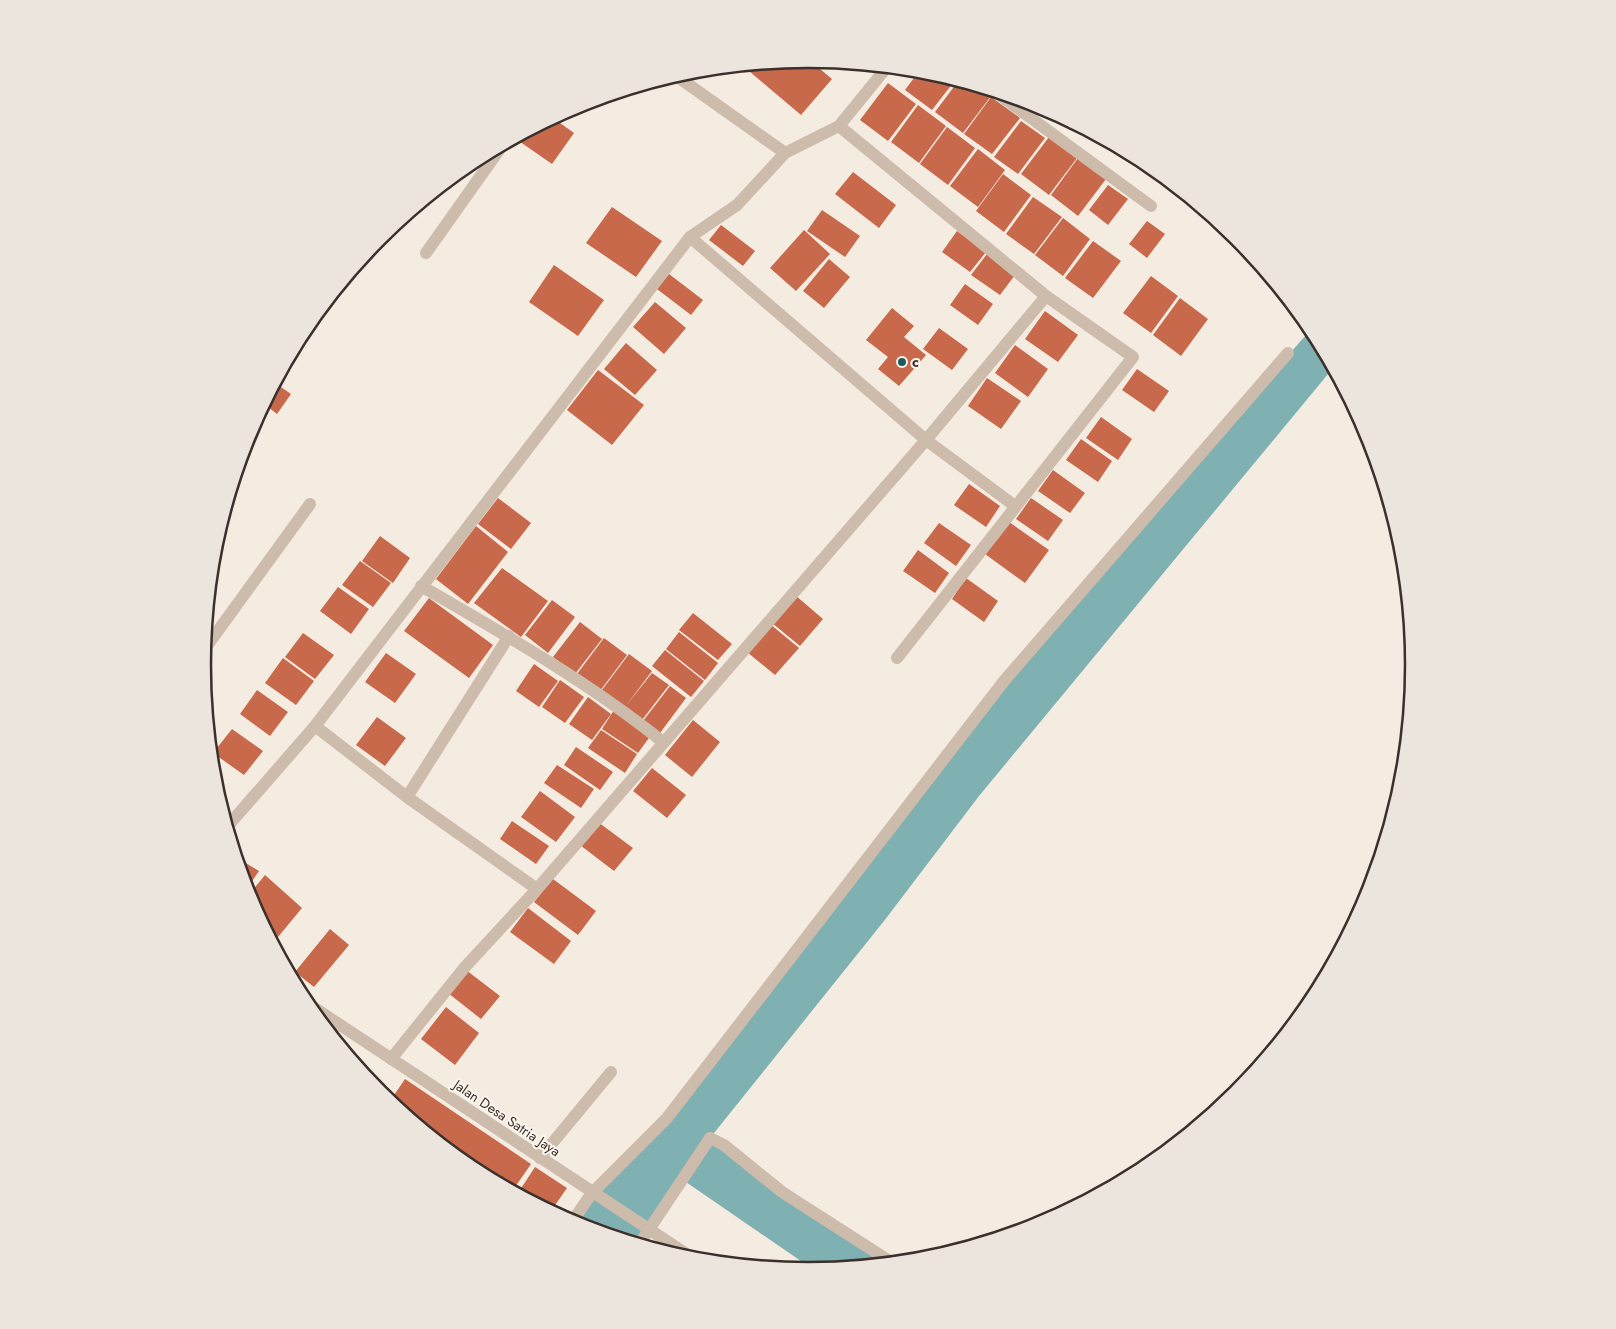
<svg xmlns="http://www.w3.org/2000/svg" width="1616" height="1329" viewBox="0 0 1616 1329" font-family="Jost,sans-serif">
<style>
.water{fill:#7fb0b2}
.building{fill:#c8694b}
.lines{fill:none;stroke-linecap:round;stroke-linejoin:round}
.service{stroke:#cdbbac;stroke-width:12}
.minor{stroke:#cdbbac;stroke-width:12}
.tertiary{stroke:#cdbbac;stroke-width:12}
.poi-dot{fill:#1f5a5e;stroke:#fbf5ee;stroke-width:2}
.labels{text-anchor:middle;dominant-baseline:central;stroke-width:4;stroke-linejoin:round;paint-order:stroke}
.poi-label{font-size:14px;font-weight:bold;fill:#3b302b;stroke:#fbf5ee;text-anchor:start}
.street-label{font-size:14px;fill:#3b302b;stroke:#fbf5ee}
.rim{fill:none;stroke:#3b302b;stroke-width:2.5}
</style>
<rect width="100%" height="100%" fill="#f4ebe1"/>
<path class="water" d="M1312 328 1333 368 979 796 884 921 710 1138 891 1262 814 1270 683 1180 637 1243 576 1224 592 1193 667 1118 1004 681Z"/>
<path class="building" d="M808 59 832 79 801 115 749 71 755 64Z
M840 62 857 64 851 71Z
M920 70 956 79 932 110 905 90Z
M959 80 977 86 991 96 963 133 935 112Z
M888 83 916 104 888 141 860 120Z
M991 97 1020 118 992 154 964 134Z
M593 100 586 110 578 104Z
M918 105 946 126 919 163 891 142Z
M553 118 574 133 552 164 516 139 519 135Z
M1021 121 1045 138 1018 174 994 157Z
M947 127 975 148 948 185 920 164Z
M1049 137 1077 158 1049 195 1021 174Z
M978 149 1005 170 978 207 950 186Z
M480 156 470 169 465 166 472 161Z
M1078 158 1106 179 1078 216 1051 195Z
M853 172 896 205 879 228 835 194Z
M1003 174 1031 195 1004 232 976 211Z
M1108 185 1128 199 1108 225 1089 210Z
M1033 197 1062 217 1034 254 1006 234Z
M612 207 662 241 636 277 586 243Z
M822 210 860 236 845 257 807 231Z
M1063 218 1090 239 1063 276 1035 255Z
M1147 221 1165 234 1147 258 1129 244Z
M721 225 755 251 743 266 709 240Z
M804 230 830 254 796 291 770 268Z
M957 231 986 252 970 272 942 252Z
M1093 241 1121 261 1093 298 1065 278Z
M987 254 1015 275 1000 295 971 275Z
M829 259 850 277 824 308 803 291Z
M554 265 604 300 578 336 529 302Z
M669 274 703 300 691 315 657 289Z
M1151 276 1178 296 1151 333 1123 313Z
M965 284 993 304 978 325 950 305Z
M1180 298 1208 319 1181 356 1153 335Z
M655 302 686 328 664 354 633 327Z
M892 308 914 326 904 337 926 355 899 386 878 369 888 357 866 340Z
M1045 311 1078 335 1058 362 1025 339Z
M939 328 968 349 952 370 923 349Z
M626 343 657 370 635 395 604 369Z
M1015 345 1048 369 1028 397 995 373Z
M1137 369 1169 391 1154 412 1122 390Z
M598 370 644 405 612 445 567 410Z
M987 378 1021 401 1001 429 968 406Z
M275 383 291 394 277 414 264 404Z
M262 408 266 411 246 441 248 432Z
M1101 417 1132 439 1118 460 1086 438Z
M1081 439 1112 461 1098 482 1066 460Z
M1053 470 1085 493 1070 513 1038 491Z
M969 484 1000 506 986 527 954 505Z
M498 498 531 523 511 549 478 524Z
M1031 498 1063 520 1048 541 1016 519Z
M1009 522 1049 550 1025 583 985 554Z
M939 523 971 545 956 566 924 543Z
M476 526 508 552 468 604 436 579Z
M380 536 410 558 393 583 362 561Z
M918 550 949 573 935 593 903 571Z
M360 561 391 583 373 607 342 585Z
M502 568 548 601 521 637 474 603Z
M966 578 998 601 984 622 952 599Z
M338 587 369 609 351 634 320 611Z
M795 595 823 619 800 646 772 623Z
M429 598 493 645 469 678 404 631Z
M552 600 575 617 548 653 525 635Z
M693 613 732 644 718 660 679 630Z
M580 622 602 639 575 674 553 657Z
M770 624 799 648 775 675 747 652Z
M679 632 718 663 705 680 666 649Z
M303 633 334 655 315 679 285 657Z
M604 638 627 655 600 691 577 674Z
M665 650 704 681 691 697 652 666Z
M386 653 416 674 395 703 365 682Z
M629 654 652 671 625 707 602 690Z
M283 658 314 681 296 705 265 683Z
M534 664 558 681 539 707 516 691Z
M652 673 669 685 642 720 625 707Z
M560 680 584 697 565 723 542 707Z
M670 686 686 698 660 733 643 721Z
M257 690 288 712 270 736 240 714Z
M588 697 611 714 592 740 569 724Z
M614 710 651 735 638 753 602 729Z
M377 717 406 738 385 766 356 745Z
M693 720 720 742 692 777 665 755Z
M232 729 263 751 244 775 213 753Z
M601 730 637 754 625 773 588 748Z
M576 747 613 772 600 790 564 765Z
M557 765 594 789 581 808 544 783Z
M652 768 686 795 667 818 633 791Z
M540 791 575 817 556 842 521 817Z
M512 821 549 846 536 864 500 839Z
M598 822 633 848 614 871 580 845Z
M236 857 259 871 246 890 243 880Z
M265 875 302 908 273 943 248 896Z
M553 879 596 911 578 935 534 902Z
M528 908 571 941 554 964 510 932Z
M330 929 349 945 314 987 295 972Z
M466 970 500 996 481 1019 448 993Z
M446 1007 479 1033 455 1065 421 1039Z
M405 1079 531 1164 513 1190 471 1168 390 1101Z
M535 1167 567 1188 551 1211 518 1193Z"/>
<g class="lines">
<path class="service" d="M710 1138 724 1145 782 1192 891 1262
M540 1158 611 1072
M592 1193 667 1118 1004 681 1288 353"/>
<path class="minor" d="M675 75 785 153
M994 91 1151 206
M839 126 1046 296 1133 357 897 658
M690 237 926 440 1015 506
M426 253 504 143
M421 586C504 634 587 681 663 742
M204 650 310 504
M315 726 407 797 537 889
M407 797 509 636
M227 827 315 726 690 237 737 205 785 153 839 126 887 67
M391 1059 465 967 537 889 926 440 1046 296
M572 1222 592 1193
M640 1243 710 1138"/>
<path class="tertiary" d="M304 1001 694 1259"/>
</g>
<circle class="poi-dot" cx="902" cy="362" r="5"/>
<g class="labels">
<g class="poi-label">
<text x="912" y="362">c</text>
</g>
<g class="street-label">
<text transform="translate(507 1118) rotate(34)">Jalan Desa Satria Jaya</text>
</g>
</g>
<path d="M0 0H1616V1329H0ZM211 665a597 597 0 1 1 1194 0a597 597 0 1 1-1194 0Z" fill="#ece5de" fill-rule="evenodd"/>
<path class="rim" d="M211 665a597 597 0 1 1 1194 0a597 597 0 1 1-1194 0Z"/>
</svg>
